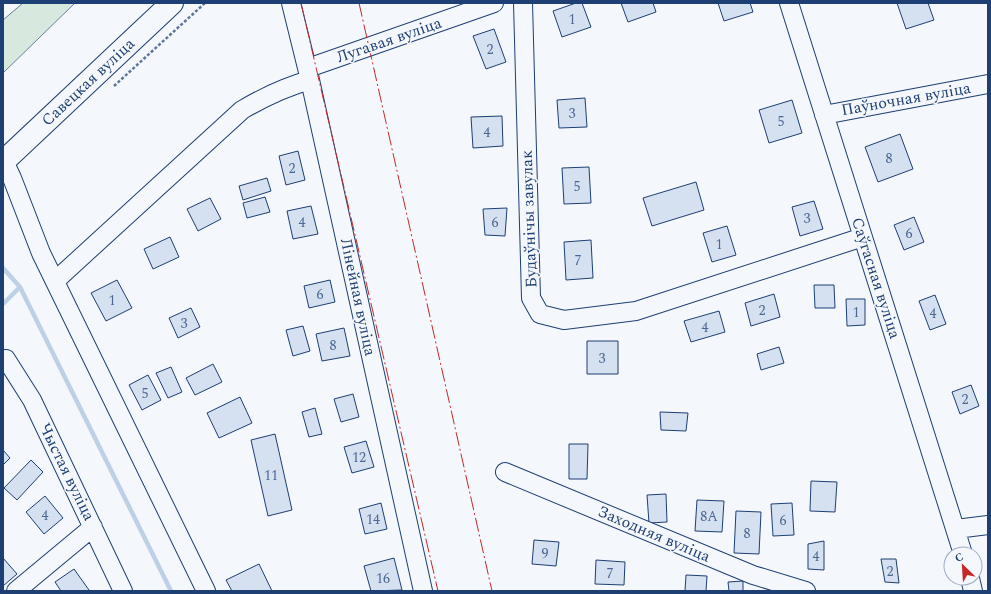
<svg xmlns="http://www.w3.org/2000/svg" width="991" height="594" viewBox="0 0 991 594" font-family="Spectral,serif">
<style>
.green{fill:#d7e8df;stroke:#687fa3}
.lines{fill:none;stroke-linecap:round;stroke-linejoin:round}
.stream{stroke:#bed0e5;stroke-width:4.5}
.building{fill:#d5e0f0;stroke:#1d3f73}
.minor-casing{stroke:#1d3f73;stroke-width:20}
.major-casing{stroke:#1d3f73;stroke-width:24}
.path{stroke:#5e769c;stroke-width:2.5;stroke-dasharray:3 2;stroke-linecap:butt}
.minor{stroke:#f4f7fb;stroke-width:18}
.major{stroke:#f4f7fb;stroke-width:22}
.power{stroke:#c62828;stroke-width:1;stroke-dasharray:14 3 2 3;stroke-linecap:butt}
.labels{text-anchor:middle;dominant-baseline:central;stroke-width:3;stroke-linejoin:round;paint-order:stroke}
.number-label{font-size:14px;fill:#4b6792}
.street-label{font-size:16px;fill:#1d3f73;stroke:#f4f7fb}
</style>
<rect width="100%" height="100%" fill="#f4f7fb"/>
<path class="green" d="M23 3H75L3 73V20Z"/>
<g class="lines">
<path class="stream" d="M3 268 20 287 171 591
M3 304 20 287"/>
</g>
<path class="building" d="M576 3H582L591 27 562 37 553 11Z
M621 3H653L656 12 628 22Z
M718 3H750L753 12 724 21Z
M897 3H928L934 20 906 29Z
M494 29 506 62 486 69 473 36Z
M585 98 587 127 559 128 557 100Z
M792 100 802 133 769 143 759 110Z
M502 116 503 146 473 148 471 117Z
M900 134 913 169 878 182 865 147Z
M298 151 305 180 286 185 279 156Z
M589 167 591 203 564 204 562 168Z
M267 178 271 191 243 200 239 186Z
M696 182 704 210 652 226 643 198Z
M265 197 270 212 247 218 243 203Z
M210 198 221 219 198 231 187 209Z
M814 201 823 229 800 236 792 207Z
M311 206 318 234 293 239 287 211Z
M507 208 505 236 485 235 483 209Z
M914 217 924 242 904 250 894 225Z
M727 226 736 255 712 262 703 233Z
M170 237 179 257 153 269 144 249Z
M591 240 593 278 566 280 564 242Z
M117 280 132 308 106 321 91 293Z
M330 280 335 302 309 308 304 286Z
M814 285H834L835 308H815Z
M774 294 780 317 751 326 745 303Z
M935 295 946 324 930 330 919 301Z
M846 299H865V325L847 326Z
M191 308 200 327 178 338 169 318Z
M719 311 725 332 691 342 684 321Z
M303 326 310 351 293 356 286 330Z
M344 328 350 356 322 361 316 334Z
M587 341H618V374H587Z
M779 347 784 363 761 370 757 354Z
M213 364 222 382 195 395 186 378Z
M171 367 182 392 168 398 156 373Z
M148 375 161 400 142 410 129 385Z
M971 385 979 406 960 414 952 392Z
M353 394 359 417 341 422 334 399Z
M240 397 252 423 219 438 207 413Z
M315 408 322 434 309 437 302 412Z
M660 412 688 413 686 431 661 430Z
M275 434 292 510 268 516 251 440Z
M366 441 374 467 352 473 344 447Z
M569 444H588L587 479H569Z
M3 450 10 458 3 465Z
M31 460 43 472 17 500 4 488Z
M811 481 837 482 835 512 810 511Z
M666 494 667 522 649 523 647 495Z
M45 496 63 518 44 534 26 512Z
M697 500 724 501 722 532 695 531Z
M381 503 387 529 365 534 359 509Z
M792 503 794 535 773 536 771 504Z
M736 511 761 512 759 554 734 553Z
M534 540 559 542 556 566 532 564Z
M824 541V570L808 569V544Z
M3 558 17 574 3 586Z
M394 558 402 590 371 591 364 566Z
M881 559H896L899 583 885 582Z
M596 560 625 562 624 585 595 584Z
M259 564 272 591H232L226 580Z
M74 569 89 590 88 591H61L55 582Z
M686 575 707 576 706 591H685Z
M743 581V591H729L728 582Z"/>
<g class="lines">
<g class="minor-casing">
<path id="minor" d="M291 3 310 80 423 591
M523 3 531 298 540 314 564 320 636 311 863 237
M789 3 963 554
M308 68 494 3
M824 115 988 84
M4 161 12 178 41 253 206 591
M55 281 242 110C264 97 285 87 310 80
M3 359H6L32 400 123 591
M505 472 753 575 806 591
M956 529 988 525
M970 578 973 591
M16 591 93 527"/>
</g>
<g class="major-casing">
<path id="major" d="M3 162 172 3"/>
</g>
<path class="path" d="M114 86 205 3"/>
<use href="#minor" class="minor"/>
<use href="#major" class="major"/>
<path class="power" d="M301 3 438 591
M359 3 492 591"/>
</g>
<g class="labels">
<g class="number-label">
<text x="572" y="19">1</text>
<text x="490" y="49">2</text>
<text x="572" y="113">3</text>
<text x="781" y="121">5</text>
<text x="487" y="132">4</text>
<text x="889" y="158">8</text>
<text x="292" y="168">2</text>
<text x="577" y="186">5</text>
<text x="807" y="218">3</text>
<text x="302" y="222">4</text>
<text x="495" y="222">6</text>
<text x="909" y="233">6</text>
<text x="719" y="244">1</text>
<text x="578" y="260">7</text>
<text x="320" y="294">6</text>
<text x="112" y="300">1</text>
<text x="762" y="310">2</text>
<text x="856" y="312">1</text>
<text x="933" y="313">4</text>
<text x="184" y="323">3</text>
<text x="705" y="327">4</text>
<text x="333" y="345">8</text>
<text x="602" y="358">3</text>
<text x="145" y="393">5</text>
<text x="965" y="399">2</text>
<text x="359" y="457">12</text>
<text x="271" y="475">11</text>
<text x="45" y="515">4</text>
<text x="709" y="516">8А</text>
<text x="373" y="519">14</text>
<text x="783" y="520">6</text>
<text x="747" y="533">8</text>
<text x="545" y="553">9</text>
<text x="816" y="556">4</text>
<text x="890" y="571">2</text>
<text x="610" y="573">7</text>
<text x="383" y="578">16</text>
</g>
<g class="street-label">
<text transform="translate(389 40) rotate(-19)">Лугавая вуліца</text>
<text transform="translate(88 82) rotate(-43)">Савецкая вуліца</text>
<text transform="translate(906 99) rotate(-10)">Паўночная вуліца</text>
<text transform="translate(529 219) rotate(-92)">Будаўнічы завулак</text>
<text transform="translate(876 278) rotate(72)">Саўгасная вуліца</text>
<text transform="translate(358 297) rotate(78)">Лінейная вуліца</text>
<text transform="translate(67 472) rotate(64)">Чыстая вуліца</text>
<text transform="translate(654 534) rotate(23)">Заходняя вуліца</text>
</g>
</g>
<rect width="991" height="594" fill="none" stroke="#1d3f73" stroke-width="8"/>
<g transform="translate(963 566) rotate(335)"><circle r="19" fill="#f4f7fb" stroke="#9eadc5"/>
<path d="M0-3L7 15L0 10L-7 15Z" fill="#c62828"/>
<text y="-6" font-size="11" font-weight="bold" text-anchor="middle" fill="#1d3f73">С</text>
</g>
</svg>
